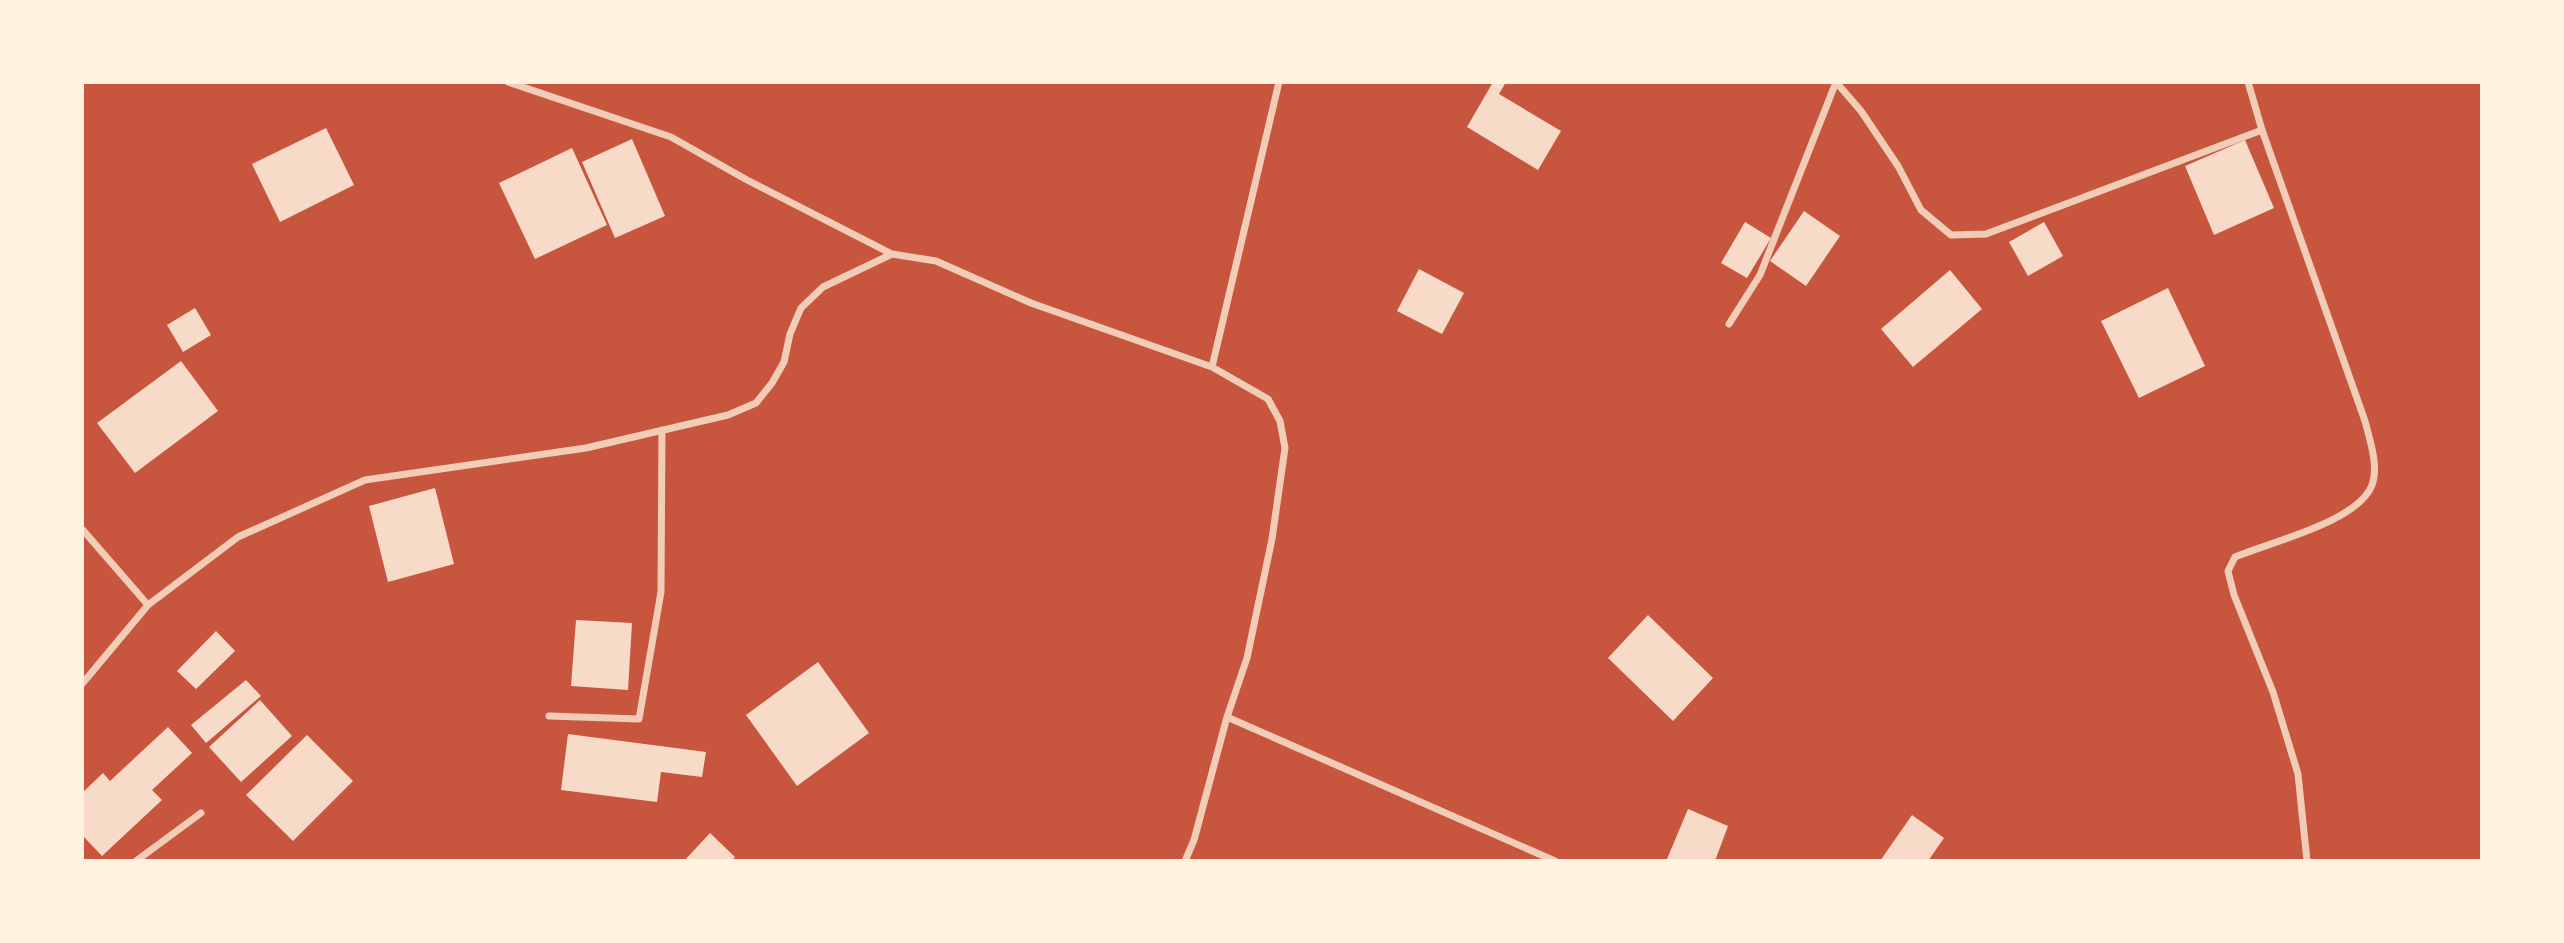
<svg xmlns="http://www.w3.org/2000/svg" width="2564" height="943" viewBox="0 0 2564 943" font-family="Lato,sans-serif">
<style>
.building{fill:#f7dbc8}
.lines{fill:none;stroke-linecap:round;stroke-linejoin:round}
.minor{stroke:#f1ccb7;stroke-width:7}
</style>
<rect width="100%" height="100%" fill="#c8553d"/>
<path class="building" d="M1493 82H1506L1499 94 1561 131 1538 170 1467 127Z
M326 128 354 185 280 222 252 164Z
M632 139 665 216 615 238 582 162Z
M2245 140 2274 208 2214 235 2185 166Z
M572 148 607 225 535 259 499 183Z
M1804 211 1840 236 1806 286 1770 261Z
M1745 222 1771 238 1747 278 1721 263Z
M2044 222 2063 256 2028 276 2009 242Z
M1419 269 1464 293 1442 334 1397 311Z
M1950 270 1982 309 1913 367 1881 329Z
M2168 288 2205 366 2139 398 2101 321Z
M195 308 211 335 183 352 167 325Z
M181 361 218 411 135 473 97 423Z
M435 488 454 564 388 582 369 506Z
M1648 615 1713 678 1673 721 1608 658Z
M576 620 632 623 628 690 571 686Z
M216 631 235 651 196 689 177 671Z
M818 662 869 733 797 786 746 715Z
M246 680 261 696 206 743 191 725Z
M260 700 292 736 241 782 209 747Z
M168 727 192 753 152 790 162 800 102 856 82 835V793L103 773 110 781Z
M568 734 706 752 702 777 661 772 657 802 561 790Z
M307 735 353 781 293 841 246 795Z
M1688 809 1728 826 1715 861 1667 859Z
M1912 815 1944 838 1928 861H1880Z
M710 833 735 857 731 861H684Z"/>
<g class="lines">
<path class="minor" d="M508 82 671 137 747 180 892 254
M1836 82 1861 111 1898 166 1921 210 1951 235 1986 234 2262 130
M2248 82 2262 130 2365 421C2370 441 2379 466 2372 485 2358 522 2270 542 2235 557L2228 571 2234 595 2273 692 2298 774 2307 861
M1729 324 1760 275 1836 82
M1212 367 1279 82
M82 529 148 605
M82 684 148 605 238 537 365 480 586 448 728 415 756 403 772 383 784 362 790 334 801 308 823 287 892 254 936 261 1031 303 1212 367 1268 399 1280 421 1285 448 1272 539 1247 658 1227 717 1194 840 1185 861
M549 716 639 719 661 592 662 430
M1227 717 1555 861
M136 861 201 813"/>
</g>
<rect width="2564" height="943" fill="none" stroke="#fff3e0" stroke-width="168"/>
</svg>
